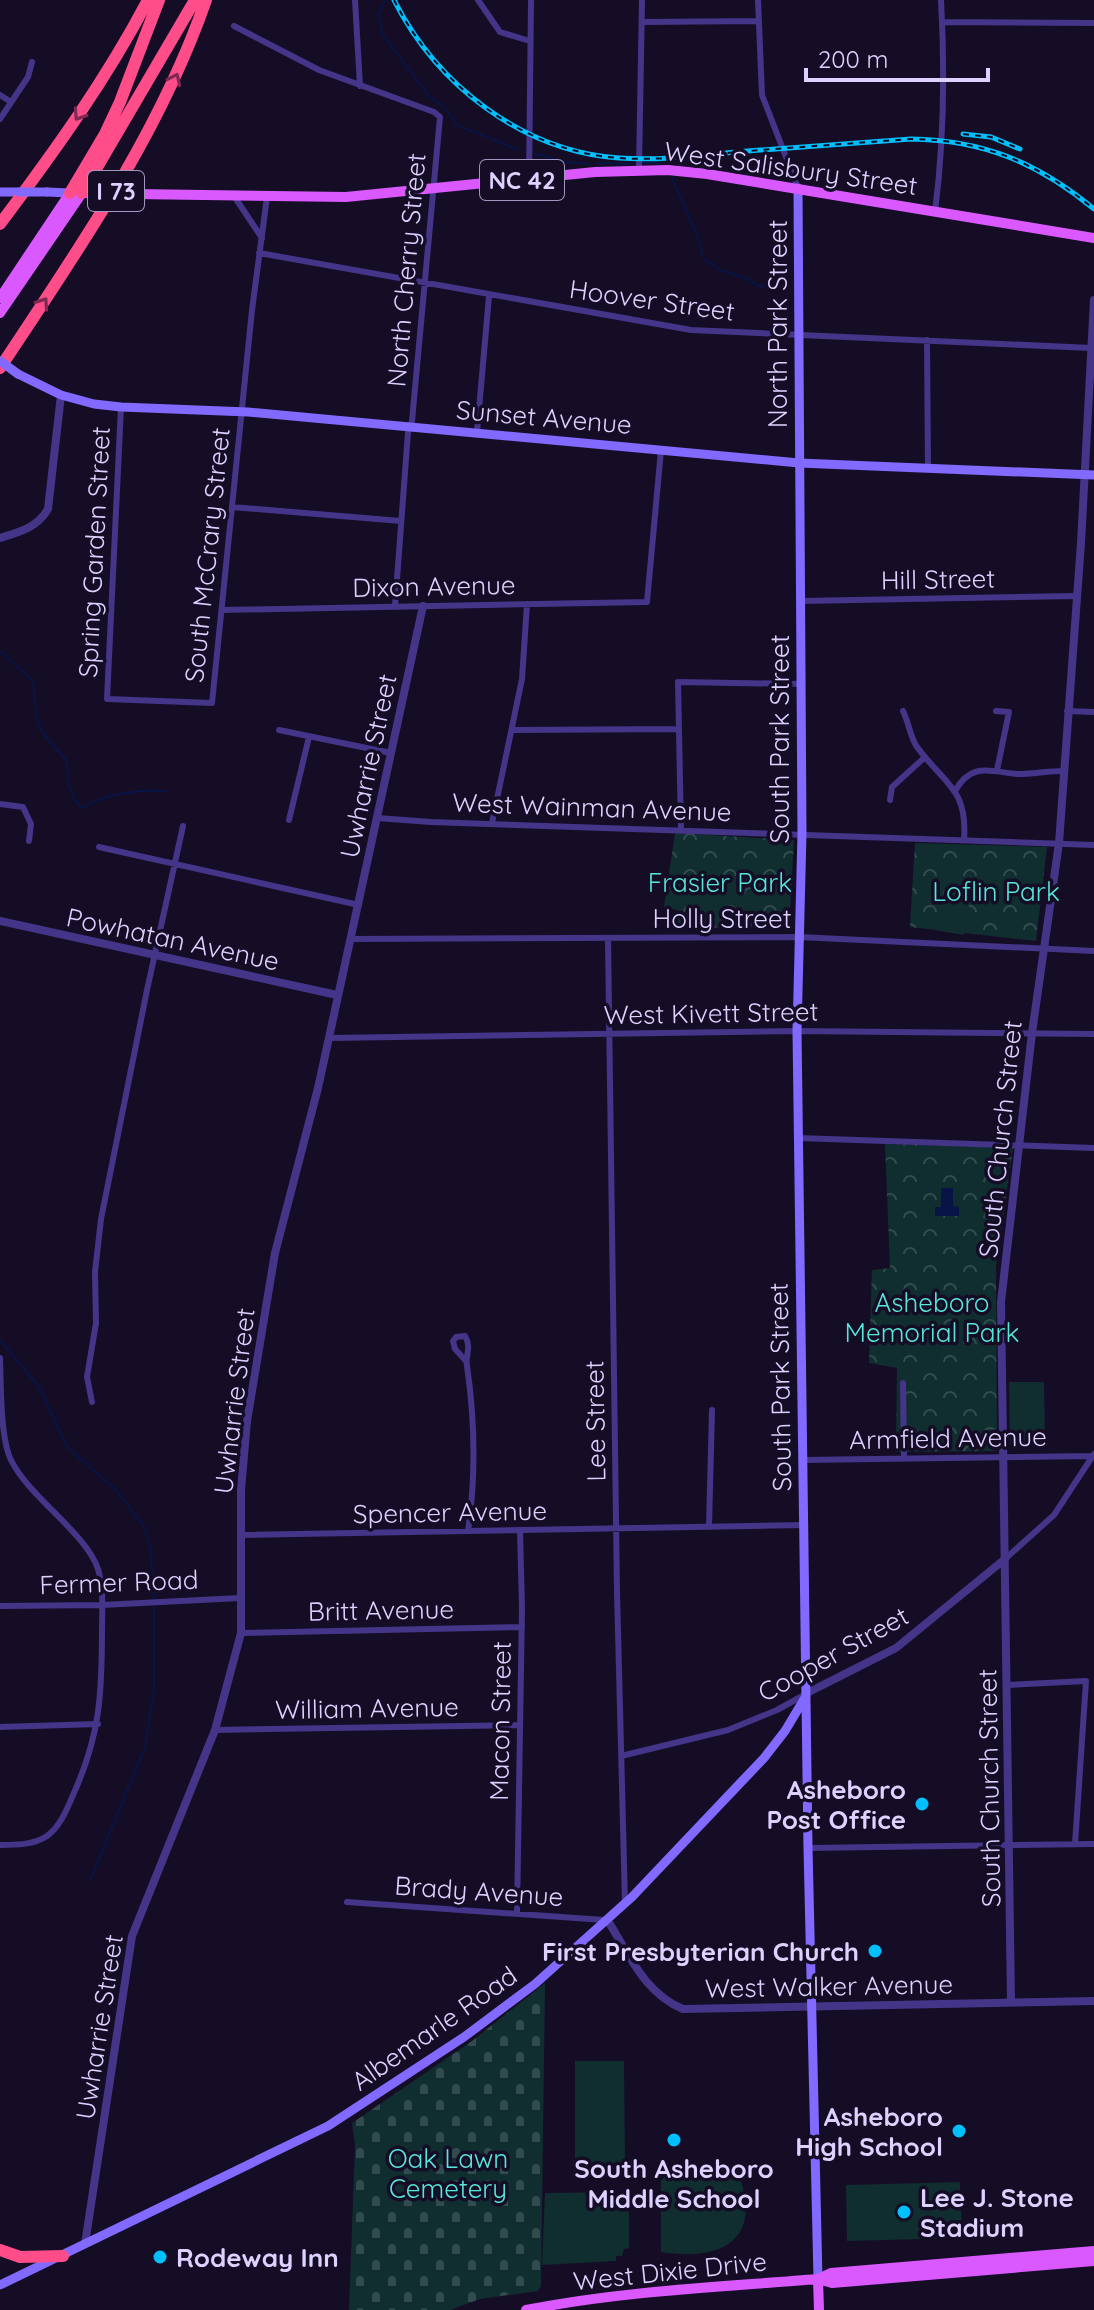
<svg xmlns="http://www.w3.org/2000/svg" width="1094" height="2310" viewBox="0 0 1094 2310" font-family="Quicksand,sans-serif">
<style>
.cemetery{fill:url(#cemetery-stones)}
.park{fill:url(#park-crowns)}
.pitch{fill:#102d30}
.water{fill:#071445}
.lines{fill:none;stroke-linecap:round;stroke-linejoin:round}
.stream{stroke:#071445;stroke-width:2}
.minor{stroke:#443588;stroke-width:6}
.tertiary{stroke:#443588;stroke-width:8}
.secondary{stroke:#8269ff;stroke-width:9}
.primary{stroke:#d959ff;stroke-width:10}
.motorway{stroke:#ff4d89;stroke-width:12}
.rail-casing{stroke:#00bffd;stroke-width:5}
.rail{stroke:#150d26;stroke-width:2;stroke-dasharray:6;stroke-linecap:butt}
.secondary-bridge{stroke:#8269ff;stroke-width:9}
.primary-bridge{stroke:#d959ff;stroke-width:10}
.oneway{stroke:#7e2a53}
.poi-dot{fill:#00bffd;stroke:#150d26;stroke-width:3}
.labels{text-anchor:middle;dominant-baseline:central;stroke-width:7;stroke-linejoin:round;paint-order:stroke}
.shield{fill:#150d26;stroke:#a197be;stroke-width:2}
.shield-label{font-size:24px;font-weight:bold;fill:#ddd2ff}
.street-label{font-size:26px;fill:#ddd2ff;stroke:#150d26}
.park-label{font-size:26px;fill:#56e7d8;stroke:#150d26}
.poi-label{font-size:26px;font-weight:bold;fill:#ddd2ff;stroke:#150d26;text-anchor:end}
</style>
<defs>
<pattern id="cemetery-stones" width="16" height="16" patternUnits="userSpaceOnUse" patternTransform="scale(2)"><rect width="16" height="16" fill="#102d30"/><path d="M2 7V4a2 2 0 0 1 4 0v3zM10 15v-3a2 2 0 0 1 4 0v3z" fill="#324b4f"/></pattern>
<pattern id="park-crowns" width="20" height="18" patternUnits="userSpaceOnUse" patternTransform="scale(2)"><rect width="20" height="18" fill="#102d30"/><path d="M2 6a3 3 0 1 1 6 0M12 15a3 3 0 1 1 6 0" fill="none" stroke="#324b4f"/></pattern>
</defs>
<rect width="100%" height="100%" fill="#150d26"/>
<path class="cemetery" d="M545 1983 541 2286 538 2291 480 2299 450 2310H349L355 2146 352 2123 472 2041Z"/>
<path class="park" d="M675 833 794 840 789 927 679 928 677 910 664 907Z
M915 843 1047 847 1036 941 910 927Z
M885 1144 1013 1148 996 1266 997 1451 896 1452 897 1368 869 1363 872 1270 890 1268Z"/>
<path class="pitch" d="M939 900 969 905 964 935 934 930Z
M883 1291C921 1295 940 1314 940 1353L882 1356 877 1350Z
M1009 1382H1044L1045 1444 1010 1445Z
M575 2061H624L625 2163H575Z
M705 2176 740 2178C762 2243 718 2261 661 2252V2181L664 2177Z
M960 2182 962 2238 847 2241 846 2185Z
M629 2192V2248L624 2249 622 2256H616V2261L542 2265 545 2193Z"/>
<path class="water" d="M941 1188H953V1206L959 1207V1216H935V1207H941Z"/>
<g class="lines">
<path class="stream" d="M385 1 378 14 383 35 429 96 445 107 457 125 519 150
M537 154 566 162 589 164
M596 163 630 164
M642 163H656L666 167
M671 176 695 230 704 259 720 270 748 279 757 286H766
M0 651 33 681 37 720 43 733 67 761 68 782 74 799 82 808C107 793 136 790 165 791
M0 1340 39 1387 68 1448 117 1491 145 1528 151 1551 154 1600
M90 1881 145 1747 154 1690V1606"/>
<path class="minor" d="M355 0 360 86
M478 0 500 32 530 41
M758 0 762 95 798 188
M642 22 759 21
M942 22 1094 23
M234 26 319 70 434 112 440 117 412 421 408 432 395 606
M0 95 11 102
M0 119 28 77 32 62
M639 169 642 0
M529 180 531 0
M234 196 262 238
M935 212C944 141 945 71 941 0
M259 253 691 330 1091 348
M927 340 928 469
M121 407 107 699 212 703 252 310 267 197
M477 432 489 296
M232 507 401 521
M800 601 1077 596
M222 610 647 602 661 450
M903 711C909 723 910 737 917 747 944 784 968 788 964 840
M996 711 1009 712 997 770
M1067 711 1094 712
M279 730 391 753
M512 730 679 729
M955 791C972 761 991 772 1018 774 1033 774 1048 771 1063 771
M890 800 892 787 925 757
M0 804 23 807 31 824 29 841
M377 818 431 822 1094 845
M289 820 309 737
M492 823 522 679 527 604
M681 830 678 682 801 684
M99 847 359 905
M608 938 617 1592 625 1903
M350 939 799 937 1094 951
M329 1038 797 1031 1094 1034
M798 1138 1094 1148
M0 1358C1 1384 0 1438 11 1460 29 1497 86 1533 98 1569 104 1588 102 1610 102 1629 102 1694 100 1736 73 1795 67 1809 60 1827 47 1836 34 1845 15 1845 0 1845
M466 1361 455 1349 453 1341 456 1337 465 1336C472 1348 465 1355 467 1366 475 1421 476 1476 468 1531
M903 1383 904 1459
M92 1402 87 1377 96 1323 95 1272 101 1219 147 990 183 826
M803 1460 1093 1456
M709 1526 712 1410
M241 1535 804 1525
M1005 1559 1054 1515 1094 1454
M0 1606 102 1605 240 1598
M241 1633 522 1627
M1007 1685 1086 1681 1075 1844
M0 1727 98 1724
M215 1730 520 1725
M621 1756 728 1730 777 1710 806 1694
M808 1848 1094 1844
M347 1902 604 1920
M517 1913 522 1608 520 1530"/>
<path class="tertiary" d="M0 538C19 532 37 528 48 509L61 395
M0 921 337 995
M807 1693 896 1648 1005 1559
M608 1921C629 1954 644 1993 683 2009L1094 2001
M1011 2002 1001 1302 1032 1033 1059 843 1081 543 1094 300
M85 2244 132 1936 215 1730 241 1633V1490L247 1421 275 1253 318 1088 423 606"/>
<path class="secondary" d="M798 188 802 834 797 1031 808 1848 818 2279
M0 192H19
M47 192 70 193
M18 374 61 395 94 404 121 407 248 412 799 463 1094 475
M0 2285 328 2126 464 2037 535 1984 632 1897 764 1758 785 1731 806 1696"/>
<path class="primary" d="M134 194 346 197 595 172 668 170 707 174 1094 238
M0 298 70 193H99
M0 313 82 193
M818 2279 831 2273 1094 2251
M818 2279 819 2310
M526 2310C622 2291 721 2287 818 2279L832 2283 1094 2261"/>
<path class="motorway" d="M70 193 105 134 120 102 159 0
M82 193 195 0
M0 224C54 152 106 80 148 0
M0 368C78 250 159 135 206 0
M0 2250 20 2257 63 2256"/>
<g class="rail-casing">
<path id="rail" d="M394 0C437 85 522 151 619 158 661 161 704 155 747 151 801 147 856 143 911 139 984 140 1038 163 1094 209
M963 134 991 137 1020 149"/>
</g>
<use href="#rail" class="rail"/>
<path class="secondary-bridge" d="M19 192H47
M0 361 18 374"/>
<path class="primary-bridge" d="M99 193 134 194"/>
</g>
<defs><path id="oneway-chevron" d="M-2-3.5L2.5 0L-2 3.5" fill="none" stroke-width="1.6" stroke-linecap="round" stroke-linejoin="round" transform="scale(2)"/></defs>
<g class="oneway">
<use href="#oneway-chevron" transform="translate(175 79) rotate(-65)"/>
<use href="#oneway-chevron" transform="translate(79 115) rotate(124)"/>
<use href="#oneway-chevron" transform="translate(43 303) rotate(-56)"/>
</g>
<g class="poi-dot">
<circle cx="922" cy="1804" r="8"/>
<circle cx="875" cy="1951" r="8"/>
<circle cx="959" cy="2131" r="8"/>
<circle cx="674" cy="2140" r="8"/>
<circle cx="904" cy="2212" r="8"/>
<circle cx="160" cy="2257" r="8"/>
</g>
<g class="labels">
<g class="shield">
<rect x="480" y="160" width="84" height="40" rx="6"/>
<rect x="88" y="171" width="56" height="40" rx="6"/>
</g>
<g class="shield-label">
<text x="522" y="180">NC 42</text>
<text x="116" y="191">I 73</text>
</g>
<g class="street-label">
<text transform="translate(791 168) rotate(8)">West Salisbury Street</text>
<text transform="translate(406 270) rotate(-85)">North Cherry Street</text>
<text transform="translate(652 300) rotate(8)">Hoover Street</text>
<text transform="translate(777 324) rotate(-90)">North Park Street</text>
<text transform="translate(544 417) rotate(5)">Sunset Avenue</text>
<text transform="translate(94 552) rotate(-87)">Spring Garden Street</text>
<text transform="translate(207 555) rotate(-84)">South McCrary Street</text>
<text transform="translate(938 579) rotate(-1)">Hill Street</text>
<text transform="translate(434 586) rotate(-1)">Dixon Avenue</text>
<text transform="translate(779 739) rotate(-90)">South Park Street</text>
<text transform="translate(368 766) rotate(-78)">Uwharrie Street</text>
<text transform="translate(592 807) rotate(2)">West Wainman Avenue</text>
<text x="722" y="918">Holly Street</text>
<text transform="translate(173 939) rotate(12)">Powhatan Avenue</text>
<text transform="translate(711 1013) rotate(-1)">West Kivett Street</text>
<text transform="translate(1000 1139) rotate(-84)">South Church Street</text>
<text transform="translate(780 1387) rotate(-91)">South Park Street</text>
<text transform="translate(234 1401) rotate(-83)">Uwharrie Street</text>
<text transform="translate(595 1421) rotate(-91)">Lee Street</text>
<text transform="translate(948 1438) rotate(-1)">Armfield Avenue</text>
<text transform="translate(450 1512) rotate(-1)">Spencer Avenue</text>
<text transform="translate(119 1582) rotate(-2)">Fermer Road</text>
<text transform="translate(381 1610) rotate(-1)">Britt Avenue</text>
<text transform="translate(833 1654) rotate(-29)">Cooper Street</text>
<text transform="translate(367 1708) rotate(-1)">William Avenue</text>
<text transform="translate(500 1721) rotate(-89)">Macon Street</text>
<text transform="translate(989 1788) rotate(-91)">South Church Street</text>
<text transform="translate(479 1891) rotate(4)">Brady Avenue</text>
<text transform="translate(829 1986) rotate(-1)">West Walker Avenue</text>
<text transform="translate(99 2027) rotate(-81)">Uwharrie Street</text>
<text transform="translate(434 2028) rotate(-35)">Albemarle Road</text>
<text transform="translate(670 2271) rotate(-6)">West Dixie Drive</text>
</g>
<g class="park-label">
<text x="720" y="882">Frasier Park</text>
<text x="996" y="891">Loflin Park</text>
<text x="932" y="1302">Asheboro<tspan x="932" dy="30">Memorial Park</tspan></text>
<text x="448" y="2158">Oak Lawn<tspan x="448" dy="30">Cemetery</tspan></text>
</g>
<g class="poi-label">
<text x="906" y="1789">Asheboro<tspan x="906" dy="30">Post Office</tspan></text>
<text x="859" y="1951">First Presbyterian Church</text>
<text x="943" y="2116">Asheboro<tspan x="943" dy="30">High School</tspan></text>
<text x="674" y="2168" text-anchor="middle">South Asheboro<tspan x="674" dy="30">Middle School</tspan></text>
<text x="920" y="2197" text-anchor="start">Lee J. Stone<tspan x="920" dy="30">Stadium</tspan></text>
<text x="176" y="2257" text-anchor="start">Rodeway Inn</text>
</g>
</g>
<path d="M806 68v12h182v-12" fill="none" stroke="#ddd2ff" stroke-width="4"/>
<text x="818" y="68" font-size="24" fill="#ddd2ff" stroke="#150d26" stroke-width="6" paint-order="stroke">200 m</text>
</svg>
